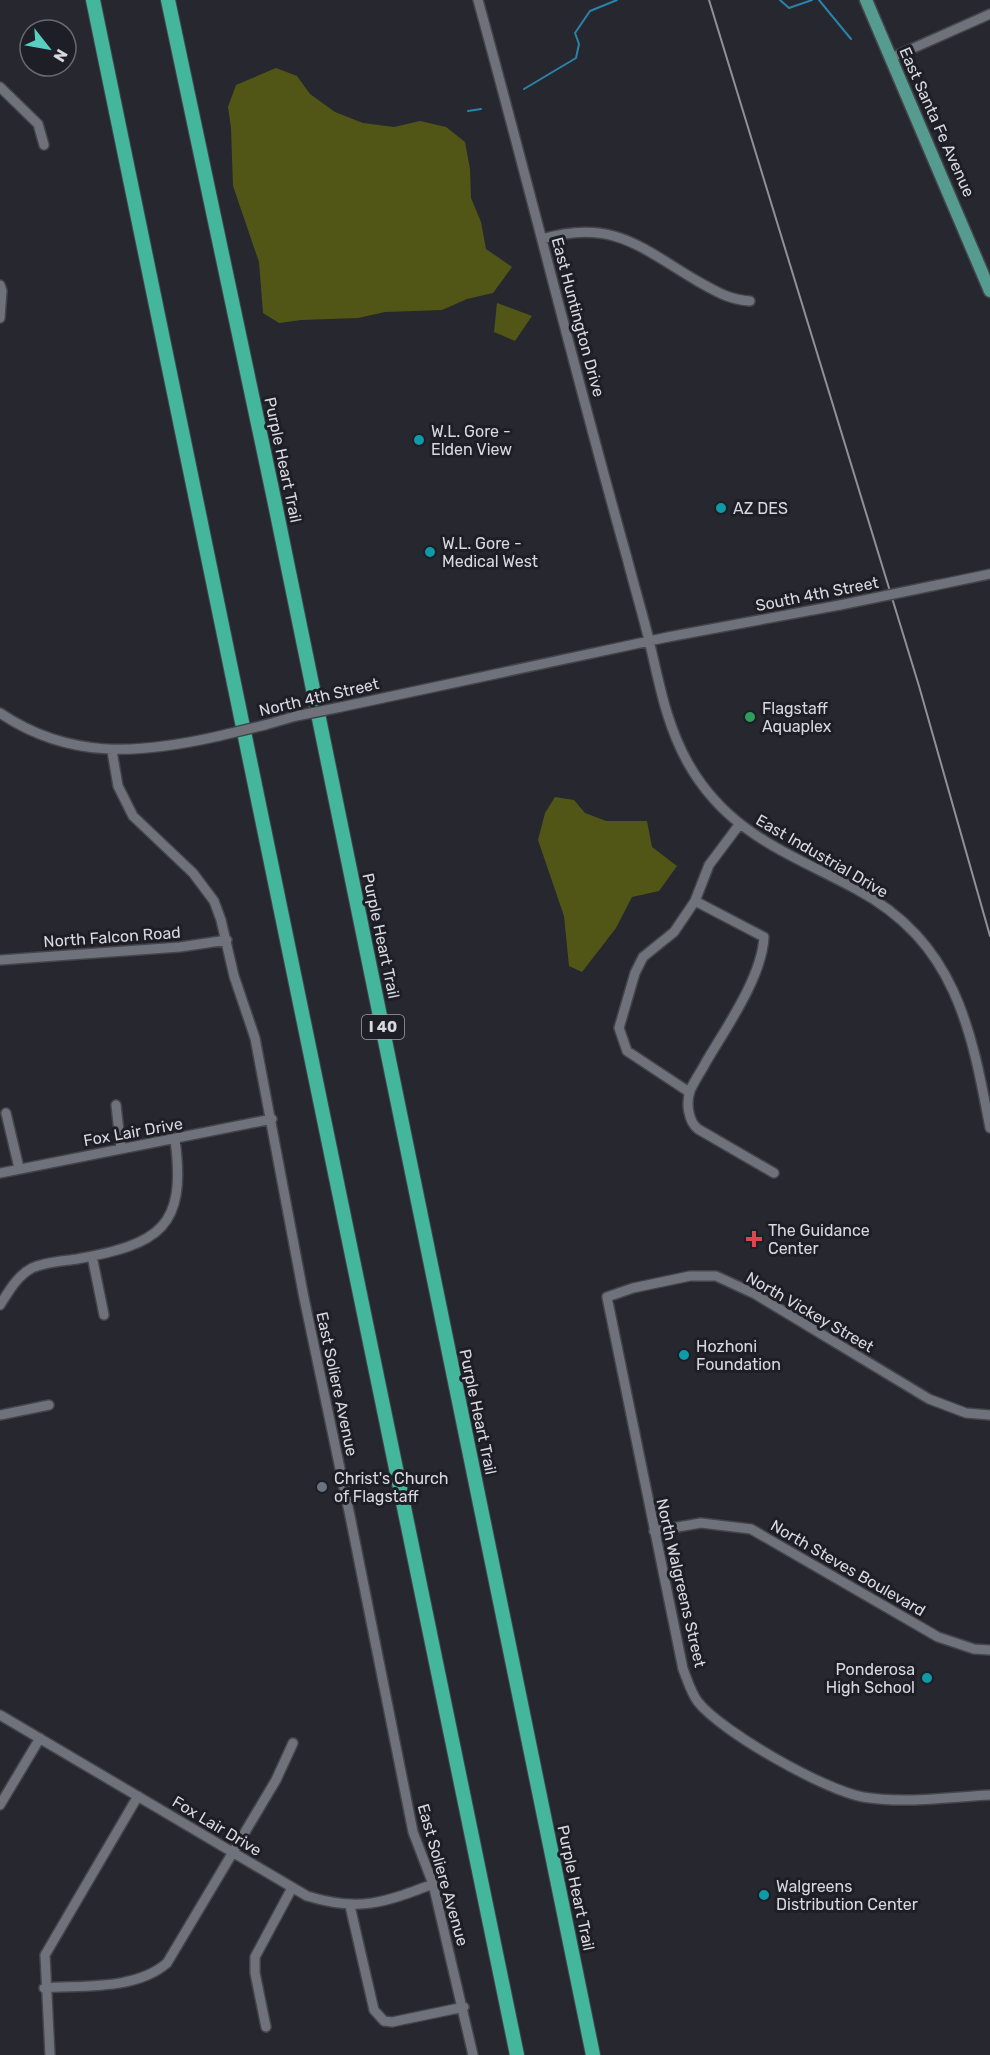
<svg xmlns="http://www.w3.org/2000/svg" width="990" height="2055" viewBox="0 0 990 2055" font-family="Rubik,sans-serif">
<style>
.green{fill:#515617}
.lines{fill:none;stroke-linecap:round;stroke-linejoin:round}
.stream{stroke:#2983aa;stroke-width:2}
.minor-casing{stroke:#44454b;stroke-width:12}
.major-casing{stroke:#44454b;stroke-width:15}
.highway-casing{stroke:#44454b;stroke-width:16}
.minor{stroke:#70727b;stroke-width:9}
.major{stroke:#559b8f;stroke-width:12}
.highway{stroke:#43b69c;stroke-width:14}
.rail{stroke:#909196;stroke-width:2}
.minor-bridge-casing{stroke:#44454b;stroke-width:12;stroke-linecap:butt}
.minor-bridge{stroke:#70727b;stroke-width:9}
.culture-dot{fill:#0f9aa8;stroke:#1d1e26;stroke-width:2}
.leisure-dot{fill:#2e9e5b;stroke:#1d1e26;stroke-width:2}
.health-dot{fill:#e0444e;stroke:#1d1e26;stroke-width:2}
.worship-dot{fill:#6b7280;stroke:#1d1e26;stroke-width:2}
.labels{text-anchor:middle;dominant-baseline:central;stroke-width:6;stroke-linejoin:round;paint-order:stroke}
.shield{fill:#1d1e26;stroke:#a0a1a7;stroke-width:1.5}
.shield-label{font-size:15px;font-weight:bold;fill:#d8d9de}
.street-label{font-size:16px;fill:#d8d9de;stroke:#1d1e26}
.poi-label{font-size:16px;fill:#d8d9de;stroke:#1d1e26;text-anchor:start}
</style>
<rect width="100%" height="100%" fill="#27282f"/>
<path class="green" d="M276 68 297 76 310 94 335 112 363 123 394 127 420 121 446 127 465 142 470 169 471 198 481 222 486 249 512 267 493 293 467 299 442 310 385 312 358 318 301 320 279 323 263 313 259 262 233 186 231 128 228 107 236 85Z
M497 303 532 316 515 341 494 332Z
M555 797 574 800 585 813 606 821H647L652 847 677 866 659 891 632 897 616 928 582 972 569 966 564 916 538 840 545 813Z"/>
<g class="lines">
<path class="stream" d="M780 0 789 8 812 0
M819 0 851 39
M524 89 576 58 579 44 575 33 590 11 617 0
M468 111 481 109"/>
<g class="minor-casing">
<path id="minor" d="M478 0C529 185 575 373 627 558 634 585 642 612 649 640 659 682 666 724 688 763 728 834 789 853 856 889 955 942 971 1027 990 1128
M891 58 990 14
M0 87 38 124 44 145
M542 239C613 218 641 248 699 282 717 292 730 300 750 301
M0 285 2 291 0 318
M937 585 990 574
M341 707 668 637 840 605
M0 713C70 760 140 754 219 736
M265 725 296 716
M112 751 118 786 133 816 193 873 214 901 221 920 234 976 255 1038 304 1298 350 1516 413 1832 433 1884 473 2055
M695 901 764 937C762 977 726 1028 706 1062 701 1072 694 1081 690 1091 686 1103 688 1121 698 1129L774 1173
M0 960 180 947 227 940
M689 1092 627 1051 619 1028 635 973 643 957 674 932 695 901 709 865 739 825
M116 1105 121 1149
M6 1113 19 1168
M0 1173 272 1119
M92 1256 104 1315
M0 1305C9 1291 17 1276 32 1268 45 1262 64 1261 77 1259 159 1244 187 1228 175 1140
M0 1415 49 1405
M990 1415 966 1413 929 1399 755 1294 716 1276H690L633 1288 607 1297 683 1669C687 1679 691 1693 698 1702 722 1732 824 1790 863 1797 904 1804 949 1797 990 1795
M654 1531 701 1523 751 1529 938 1637 974 1649 990 1650
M0 1715 307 1896C359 1912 383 1903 433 1884
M0 1805 40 1738
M350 1906 374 2010 384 2021 392 2022 464 2007
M44 1988C84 1985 136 1990 167 1963L276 1780 293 1743
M266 2027 255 1973V1957L292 1888
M50 2055 45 1955 138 1796"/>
</g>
<g class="major-casing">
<path id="major" d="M866 0 990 291"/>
</g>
<g class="highway-casing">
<path id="highway" d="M93 0 517 2055
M168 0 274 499 593 2055"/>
</g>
<use href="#minor" class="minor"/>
<use href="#major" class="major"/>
<use href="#highway" class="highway"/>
<path class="rail" d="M709 0 919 686 990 936"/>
<g class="minor-bridge-casing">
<path id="minor-bridge" d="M840 605 937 585
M296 716 341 707
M219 736 265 725"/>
</g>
<use href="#minor-bridge" class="minor-bridge"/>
</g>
<g class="culture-dot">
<circle cx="419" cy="440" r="6"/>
<circle cx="721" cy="508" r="6"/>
<circle cx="430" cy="552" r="6"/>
<circle cx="684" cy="1355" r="6"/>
<circle cx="927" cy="1678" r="6"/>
<circle cx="764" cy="1895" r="6"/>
</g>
<circle class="leisure-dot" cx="750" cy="717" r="6"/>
<path class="health-dot" d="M751 1230h6v6h6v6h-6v6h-6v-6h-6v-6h6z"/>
<circle class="worship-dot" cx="322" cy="1487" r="6"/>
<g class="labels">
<rect class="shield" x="362" y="1015" width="42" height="24" rx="4.5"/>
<g class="shield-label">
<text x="383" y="1027">I 40</text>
</g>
<g class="street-label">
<text transform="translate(937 122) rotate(66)">East Santa Fe Avenue</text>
<text transform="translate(578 317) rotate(75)">East Huntington Drive</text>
<text transform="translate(283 460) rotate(78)">Purple Heart Trail</text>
<text transform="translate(817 594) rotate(-11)">South 4th Street</text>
<text transform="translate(319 697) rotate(-13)">North 4th Street</text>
<text transform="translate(822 856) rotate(30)">East Industrial Drive</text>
<text transform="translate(381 936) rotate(78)">Purple Heart Trail</text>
<text transform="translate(112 937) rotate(-4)">North Falcon Road</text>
<text transform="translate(133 1132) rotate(-10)">Fox Lair Drive</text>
<text transform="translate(810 1312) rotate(30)">North Vickey Street</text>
<text transform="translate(337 1384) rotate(78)">East Soliere Avenue</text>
<text transform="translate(478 1412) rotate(78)">Purple Heart Trail</text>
<text transform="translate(848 1568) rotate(30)">North Steves Boulevard</text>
<text transform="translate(681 1583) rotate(77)">North Walgreens Street</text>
<text transform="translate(217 1826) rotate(31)">Fox Lair Drive</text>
<text transform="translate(443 1875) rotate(74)">East Soliere Avenue</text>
<text transform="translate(576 1888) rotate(78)">Purple Heart Trail</text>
</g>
<g class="poi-label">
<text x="431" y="431">W.L. Gore -<tspan x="431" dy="18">Elden View</tspan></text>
<text x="733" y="508">AZ DES</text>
<text x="442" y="543">W.L. Gore -<tspan x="442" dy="18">Medical West</tspan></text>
<text x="762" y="708">Flagstaff<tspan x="762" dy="18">Aquaplex</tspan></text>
<text x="768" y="1230">The Guidance<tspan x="768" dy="18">Center</tspan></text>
<text x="696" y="1346">Hozhoni<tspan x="696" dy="18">Foundation</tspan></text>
<text x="334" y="1478">Christ's Church<tspan x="334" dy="18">of Flagstaff</tspan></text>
<text x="915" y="1669" text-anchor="end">Ponderosa<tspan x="915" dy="18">High School</tspan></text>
<text x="776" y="1886">Walgreens<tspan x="776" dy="18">Distribution Center</tspan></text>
</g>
</g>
<g transform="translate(48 48) rotate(121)"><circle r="28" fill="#1d1e26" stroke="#686970" stroke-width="1.5"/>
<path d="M0-4.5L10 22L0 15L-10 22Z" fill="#58cec0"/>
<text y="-9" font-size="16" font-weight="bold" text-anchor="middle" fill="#d8d9de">N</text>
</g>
</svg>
